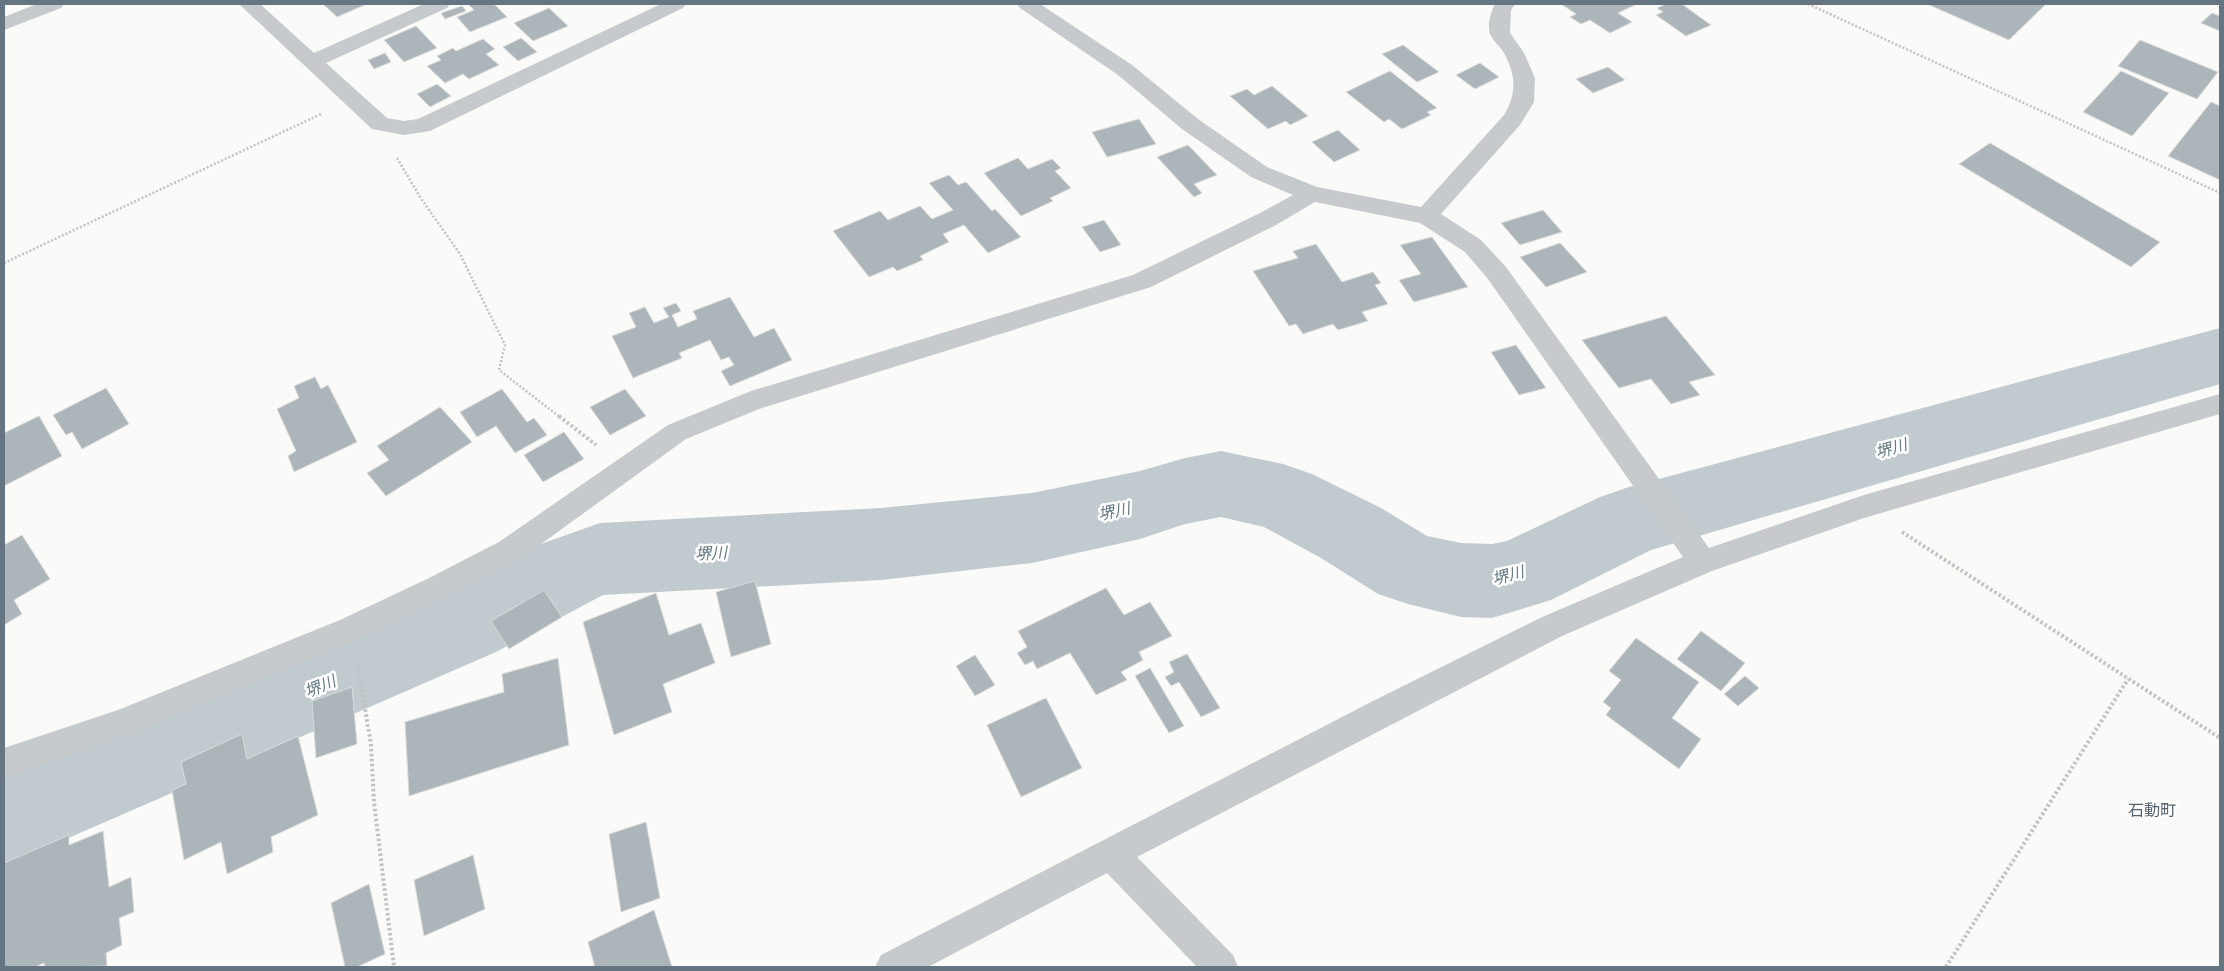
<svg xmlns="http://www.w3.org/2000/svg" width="2224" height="971" viewBox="0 0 2224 971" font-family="'Noto Sans','Noto Sans JP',sans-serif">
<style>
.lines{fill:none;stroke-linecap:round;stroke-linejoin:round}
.river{fill:#c1cacf;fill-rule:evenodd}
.building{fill:#acb5ba;stroke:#dcdcda}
.path-far1{stroke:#c0c2c4;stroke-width:2.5;stroke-dasharray:2 2;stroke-linecap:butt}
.path{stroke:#c0c2c4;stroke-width:4;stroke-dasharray:2.5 2.5;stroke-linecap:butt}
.minor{fill:#c6cacd;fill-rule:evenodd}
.labels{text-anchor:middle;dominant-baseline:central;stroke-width:5;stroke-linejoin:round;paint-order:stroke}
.water-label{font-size:16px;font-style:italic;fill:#657a83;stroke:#fff}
.neighbourhood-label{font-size:16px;fill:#57636e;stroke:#fff}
</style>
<rect width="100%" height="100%" fill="#fafaf8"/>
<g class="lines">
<path class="river" d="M2220 328V384L1651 550 1551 600 1492 618 1461 617 1408 604 1378 594 1321 558 1264 527 1221 517 1185 524 1140 539 1032 563 881 580 603 595 496 652 4 866V772L434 598 538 545 600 523 881 508 1032 493 1140 471 1185 458 1221 451 1283 464 1312 474 1381 508 1427 536 1461 543 1492 544 1507 541 1600 497 1629 487Z"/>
</g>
<path class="building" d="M323 4H367L337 17Z
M468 4H494L507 17 470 32 457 17 474 10Z
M1561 4H1637L1618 13 1632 22 1610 33 1590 20 1581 24 1570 17 1576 14Z
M1667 4H1685L1683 5 1711 25 1686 36 1656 15 1663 12 1657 8Z
M1927 4H2046L2009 40Z
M462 6 466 11 445 19 441 13Z
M549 8 568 26 533 41 514 23Z
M2212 13 2220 16V31L2201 23Z
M416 26 437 48 404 62 384 40Z
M521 38 537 52 518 61 503 47Z
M483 39 495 49 486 54 499 65 469 79 463 74 445 83 427 66 441 60 437 56 453 48 456 51Z
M2140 40 2218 72 2197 99 2118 66Z
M1403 45 1439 72 1417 82 1382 54Z
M385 53 391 62 374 69 368 60Z
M1480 63 1499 77 1475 89 1456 75Z
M1608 67 1625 80 1593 93 1576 79Z
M1390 71 1437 108 1427 112 1431 115 1402 129 1389 119 1384 122 1346 92Z
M2121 71 2169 93 2132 136 2083 112Z
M437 84 451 96 430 107 417 94Z
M1272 86 1308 116 1290 125 1286 121 1268 129 1230 96 1247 89 1254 95Z
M2211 102 2220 106V180L2168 156Z
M1139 119 1156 144 1107 157 1092 132Z
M1338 130 1360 150 1334 162 1312 142Z
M1990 143 2160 242 2131 267 1959 164Z
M1188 145 1217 175 1194 184 1202 193 1194 197 1157 157Z
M1018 158 1028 169 1052 159 1061 168 1055 171 1071 188 1050 198 1053 201 1021 216 984 173Z
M949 175 958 185 966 182 992 211 995 209 1021 237 988 253 964 225 943 234 949 242 920 256 923 260 897 271 893 267 869 277 833 231 880 211 888 220 920 206 932 219 953 210 929 183Z
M1543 210 1562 232 1520 245 1501 223Z
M1104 220 1121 245 1100 252 1082 227Z
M1432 237 1468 287 1414 302 1399 280 1421 274 1400 245Z
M1560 243 1587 272 1546 287 1520 257Z
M1316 244 1342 282 1373 272 1381 283 1375 285 1388 304 1362 312 1368 321 1338 330 1333 324 1303 334 1296 324 1289 326 1253 271 1298 258 1293 251Z
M730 297 754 337 774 328 792 360 730 386 721 371 734 365 729 357 721 360 710 340 679 353 682 358 633 378 612 336 636 327 629 313 645 307 654 323 669 317 663 308 676 303 681 311 672 315 678 327 697 319 693 311Z
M1666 316 1715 375 1689 382 1700 395 1671 404 1651 379 1619 388 1582 340Z
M1516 345 1546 388 1519 395 1491 352Z
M315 377 321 389 328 385 357 442 294 472 288 456 296 451 277 409 299 398 294 386Z
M106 388 129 424 82 449 72 432 66 435 53 415Z
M502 389 527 422 534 418 547 435 515 453 496 426 477 437 460 412Z
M625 389 646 416 610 435 590 407Z
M440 407 472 442 386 496 367 473 389 460 377 446Z
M39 416 62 456 4 486V433Z
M564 432 584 459 543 482 524 455Z
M22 535 50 579 14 600 22 614 4 625V545Z
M755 581 771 644 731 657 716 592Z
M1106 588 1124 615 1150 602 1172 636 1139 652 1143 660 1121 672 1127 680 1096 695 1070 653 1037 669 1033 661 1025 665 1017 653 1027 647 1018 631Z
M544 590 562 617 509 649 491 621Z
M656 593 669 635 701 623 715 663 663 684 672 712 614 735 583 622Z
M1701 631 1745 663 1721 691 1677 659Z
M1636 638 1699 682 1672 718 1701 739 1679 769 1606 715 1611 708 1603 702 1621 680 1609 671Z
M1187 654 1220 708 1201 717 1179 682 1171 686 1165 677 1174 672 1169 662Z
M975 655 995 685 975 696 956 666Z
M558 658 569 745 409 796 405 722 504 692 502 674Z
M1150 668 1184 726 1169 733 1135 676Z
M1745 676 1759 688 1738 706 1724 694Z
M352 687 357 744 316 758 312 701Z
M1046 698 1082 768 1021 797 987 725Z
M242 734 247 759 298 736 318 815 271 837 273 852 227 874 221 842 184 860 172 790 186 784 181 762Z
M646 822 660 898 621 912 609 834Z
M103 831 109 887 131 877 134 912 119 918 122 945 106 953 107 966 45 967 44 963 35 967H4V863L69 835V845Z
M473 855 485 909 424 936 414 880Z
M369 884 385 954 357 967H345L331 903Z
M654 910 672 967H595L588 942Z"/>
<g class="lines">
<path class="path-far1" d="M1808 4 2220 193
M397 158 420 197 460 254 505 345 499 370 561 418
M4 263 321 114"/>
<path class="path" d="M559 416 596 445
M1902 532 2220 738
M358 665 371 745 374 802 394 967
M1946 967 2128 679"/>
<path class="minor" d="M37 4H64L61 8 4 30V17Z
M239 4H260L314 53 424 4H450L447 8 326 63 387 118 404 121 418 119 661 4H686L683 8 430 131 404 135 372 129Z
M1017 4H1040L1132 65 1198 119 1267 167 1317 187 1421 207 1504 115C1517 94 1516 75 1504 53 1500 46 1493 41 1490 34 1487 25 1491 11 1495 4H1515L1511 10 1510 33 1524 53 1535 78 1534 102 1520 125 1441 214 1481 240 1506 267 1709 548 1864 495 2220 394V414L1864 518 1712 571 1562 636 1137 857 1233 955 1238 967H1197L1107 873 928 967H875L881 955 1371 702 1540 618 1683 557 1488 279 1465 252 1420 223 1315 202 1276 225 1151 287 759 409 686 439 519 560 447 597 362 638 132 733 4 778V748L118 710 340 620 427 579 499 542 668 425 751 391 1133 275 1260 213 1293 195 1251 177 1182 129 1118 75 1020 8Z"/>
</g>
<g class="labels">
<g class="water-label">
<text transform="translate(1891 448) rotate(-16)">堺川</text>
<text transform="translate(1114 511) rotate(-12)">堺川</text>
<text transform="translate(711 553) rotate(-3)">堺川</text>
<text transform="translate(1508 575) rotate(-15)">堺川</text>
<text transform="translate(320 686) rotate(-23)">堺川</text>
</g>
<g class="neighbourhood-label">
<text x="2152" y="810">石動町</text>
</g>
</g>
<rect width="2224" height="971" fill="none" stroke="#657582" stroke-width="10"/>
</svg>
